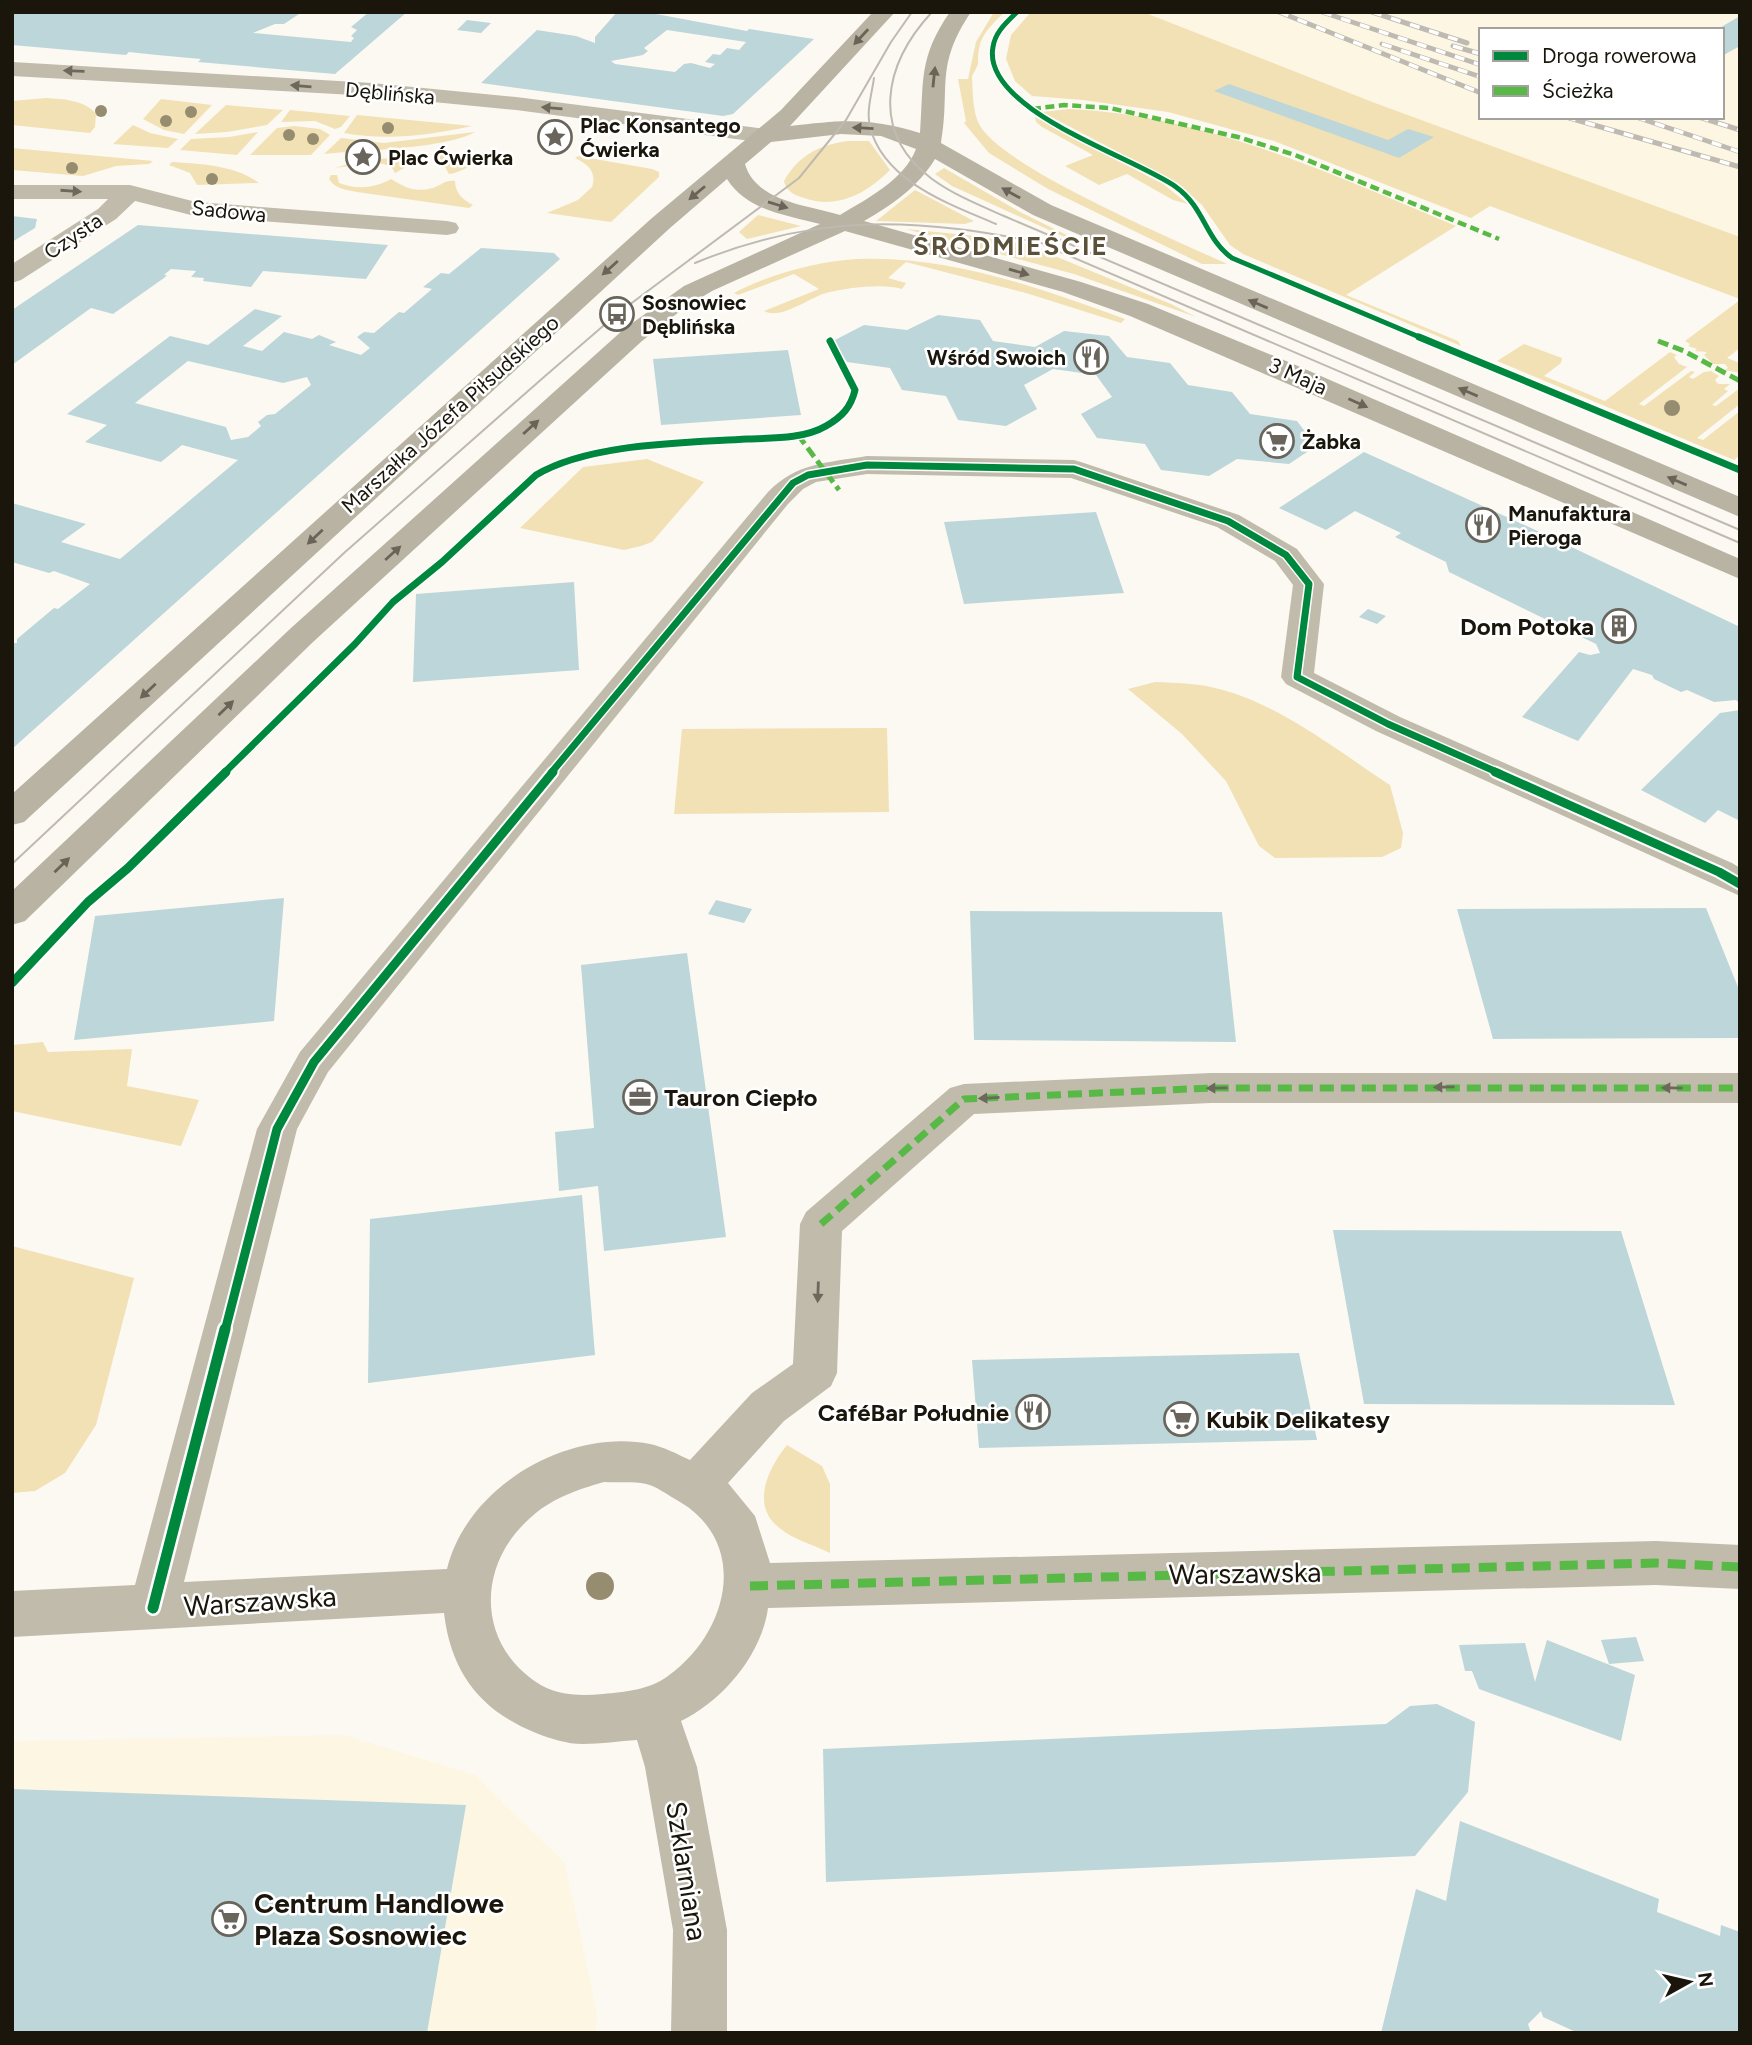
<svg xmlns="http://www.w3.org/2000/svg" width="1752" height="2045" viewBox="0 0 1752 2045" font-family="Figtree,sans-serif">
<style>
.built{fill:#fdf6e3;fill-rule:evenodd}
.green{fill:#f2e1b4}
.building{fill:#bdd6d9;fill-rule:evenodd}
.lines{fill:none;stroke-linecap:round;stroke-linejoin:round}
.minor{fill:#c0bbab;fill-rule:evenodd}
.major{fill:#b9b3a3;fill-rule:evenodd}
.tram{stroke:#bfbab1;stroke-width:2}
.rail-casing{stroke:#bfbab1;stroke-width:5}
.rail{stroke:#fff;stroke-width:3.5;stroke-dasharray:10;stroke-linecap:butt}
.quiet-far3{stroke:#58b947;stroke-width:4.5;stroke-dasharray:9 4.5;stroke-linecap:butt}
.quiet-far2{stroke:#58b947;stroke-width:5;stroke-dasharray:11 5;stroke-linecap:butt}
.quiet-far1{stroke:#58b947;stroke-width:7;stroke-dasharray:14 7;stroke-linecap:butt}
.quiet{stroke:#58b947;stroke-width:9;stroke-dasharray:18 9;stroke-linecap:butt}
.cycleway-far3-casing{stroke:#fff;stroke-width:8}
.cycleway-far2-casing{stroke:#fff;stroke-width:10}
.cycleway-far1-casing{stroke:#fff;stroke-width:13}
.cycleway-casing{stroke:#fff;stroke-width:16}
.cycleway-far3{stroke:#00873e;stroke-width:5}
.cycleway-far2{stroke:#00873e;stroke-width:7}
.cycleway-far1{stroke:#00873e;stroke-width:9}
.cycleway{stroke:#00873e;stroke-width:11}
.tree{fill:#968d71}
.oneway{fill:#6a6458}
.oneway2{fill:#6d685c}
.labels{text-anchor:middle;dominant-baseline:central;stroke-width:5;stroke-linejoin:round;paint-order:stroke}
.far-street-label{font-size:21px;fill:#1a160c;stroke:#fff}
.far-poi-label{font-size:21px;font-weight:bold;fill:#1a160c;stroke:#fff;text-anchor:start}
.poi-label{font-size:24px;font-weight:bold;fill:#1a160c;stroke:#fff;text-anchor:end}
.far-district-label{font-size:26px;font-weight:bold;letter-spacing:2px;fill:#5b513a;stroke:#fff}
.near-street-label{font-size:28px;fill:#1a160c;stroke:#fff}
.near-poi-label{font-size:28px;font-weight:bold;fill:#1a160c;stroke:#fff;text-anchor:start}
</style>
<rect width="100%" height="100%" fill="#fcf9f2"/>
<path class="built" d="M1143 12H1740V237L1375 103ZM1481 30H1722V117H1481Z
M344 1735 475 1775 565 1863 597 2013 596 2033H12V1741Z"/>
<path class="green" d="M994 12H1005C994 22 981 34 979 49 976 66 982 59 972 76 973 90 972 110 979 124 1002 168 1176 240 1227 264H1202L1048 189 989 153 964 123 966 121 958 79H968L976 42Z
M1031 12H1143L1375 103 1740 237V299L1490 206 1471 218 1274 141 1168 112 1083 100 1032 96 1015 81 1006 59 1011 35Z
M46 98C63 99 85 100 96 114L95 127 90 133 12 125V101Z
M161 99 212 105 184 134 164 130 143 119Z
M226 105 283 110 267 125 227 132 195 134Z
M1069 109C1206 115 1331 174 1456 226L1346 295 1458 341 1461 346 1243 254 1230 245 1202 205 1179 184 1042 112Z
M290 110 350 116 341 127 335 129 315 121 281 122Z
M357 115 472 126C431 135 386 141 344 133Z
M1035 117 1163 184 1188 204 1173 200 1127 174 1099 185 1065 166 1093 155 1042 127 1036 122Z
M133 125 150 133 178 139 168 148 113 144Z
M294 126 320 129 330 135 311 155H250L277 128Z
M258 132 237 155 180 150 191 139 229 137Z
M475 132C445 149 361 150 324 154L341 138 384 143Z
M848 141H869L890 170C867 193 837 210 804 198 794 195 786 191 784 181 799 155 819 145 848 141Z
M12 148 153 161 149 164 116 166 83 176 12 170Z
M494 152 495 154C482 159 459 174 449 174L445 167 435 164 441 155Z
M424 156 421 164 406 167 395 173 391 166 375 162 335 168 361 160Z
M578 156 652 169 659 172V177L611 222 547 213 578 200 592 187C597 172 588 164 575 158Z
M172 162C201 164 235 165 259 183L197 185 190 173 169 165Z
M944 168 1020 212 1081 242 1069 239 952 186 935 174Z
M331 175H337L339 183C357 190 375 188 391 179 405 187 413 193 433 188 442 185 445 180 455 181 455 193 463 200 473 205L469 208 357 192C347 190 335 189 329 179Z
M915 190 974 221 965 224 876 221Z
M758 215 801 226 747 239 739 232Z
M906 229 976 236 1028 245 1171 304 1196 317 1074 274Z
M857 259C949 255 1040 288 1125 319L1121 323 1026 293 906 262 888 278 906 283 902 289C884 283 845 288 826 293 808 298 782 320 764 311L819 289 794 274 738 295 734 293C773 273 815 262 857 259Z
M1740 300V348L1727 358 1740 363V373L1725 370 1728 368 1725 364H1713L1704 355 1707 352 1695 351 1697 349 1688 346 1690 344 1685 341Z
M1524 344 1562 358 1561 363 1544 376 1605 401 1670 352 1677 355 1674 357 1679 364 1687 367 1639 404 1644 406 1691 371 1695 372 1689 377 1693 379 1704 372 1711 371 1719 376 1715 380 1718 384H1730L1724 389 1728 391 1712 405 1716 406 1740 388V404L1697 438 1703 440 1740 411V455L1734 460 1497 361Z
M647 459 704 482 652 542 641 546 624 550 520 528 583 467Z
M1155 682C1175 683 1195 683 1215 688 1279 703 1336 750 1390 785L1403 833 1401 848 1382 857 1275 858 1259 846 1226 781 1182 734 1128 689Z
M887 728 889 812 674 814 682 729Z
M43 1042 48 1052 132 1049 127 1086 199 1100 181 1146 12 1111V1045Z
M12 1246 134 1278 96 1425 65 1473 35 1491 12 1493Z
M787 1445 822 1466 830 1484V1553C814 1545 789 1538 776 1525 751 1502 770 1466 787 1445Z"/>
<path class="building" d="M12 12H302L284 24H275L253 33 351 42 354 38 351 36 357 30 351 27 369 12H407L335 74 198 62 201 59 157 55 129 52 126 55 12 45Z
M617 12H658L656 14 747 31 749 29 814 39 733 114 723 116 481 83 537 30 576 36 595 43V37ZM667 30 746 42 739 50 727 48 720 55 713 54 705 62 715 64 710 68 691 63 684 64 675 72 615 64 611 61 643 55 648 51 644 48Z
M1740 16V46L1722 56V30H1716Z
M467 20 491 23 481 33 457 30Z
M1229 84 1388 140 1408 129 1434 137 1399 158 1214 91Z
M12 216 37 219 35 228 12 242Z
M138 225 289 237 388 245 366 279 263 271 251 287 203 281 204 278 191 277 196 271 171 269 164 275H167L164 278 113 314 91 308 12 365V310Z
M481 248 554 253 560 259 12 749V643H17V639L54 608 58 609 90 584 54 571 49 573 12 562V503L86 524 61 542 120 559 238 460 182 445 161 462 85 442 107 425 67 414 170 336 208 345 255 309 282 316 243 346 262 351 284 332 312 339 319 335 336 342 329 345 361 355 370 348 357 337 364 332 374 333 399 312 404 313 432 289 423 287 441 273 449 274ZM188 361 283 383 307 377 311 385 275 414 267 415 258 422 261 426 248 437 231 440 226 427 135 403Z
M938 315 980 320 993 341 1035 347 1064 331 1109 336 1127 357 1170 363 1188 385 1232 392 1250 414 1297 421 1316 446 1289 464 1237 459 1209 476 1161 470 1145 444 1097 438 1081 414 1112 397 1096 375 1053 369 1024 385 1037 409 1006 426 958 420 946 396 902 390 890 368 847 362 833 341 864 325 907 330Z
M788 350 801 415 661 425 653 359Z
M1364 452 1542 533 1740 627V704L1736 700 1714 702 1687 690 1681 692 1654 679 1652 675 1633 669 1578 741 1522 717 1579 652 1590 655 1600 653 1596 644 1449 572 1446 562 1395 537 1401 533 1355 511 1326 530 1279 508Z
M1096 512 1124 593 964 604 944 522Z
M574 582 579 670 413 682 416 594Z
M1368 609 1386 616 1377 624 1359 617Z
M1740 710V821L1718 810 1705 823 1641 790 1720 713Z
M284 898 274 1021 74 1040 95 916Z
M716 900 752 909 744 923 708 914Z
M1706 908 1740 992V1038L1493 1039 1457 909Z
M970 911 1222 912 1236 1042 974 1040Z
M687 953 726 1237 604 1251 598 1186 559 1191 555 1132 594 1128 581 965Z
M582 1195 595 1355 368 1383 370 1219Z
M1333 1230 1621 1231 1675 1405 1364 1404Z
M1299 1353 1317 1440 979 1448 972 1360Z
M1636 1637 1644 1661 1609 1664 1601 1640Z
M1547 1640 1635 1675 1621 1741 1479 1689 1472 1671H1465L1459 1645 1525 1643 1535 1682Z
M1437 1704 1475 1722 1468 1792 1415 1856 826 1882 823 1749 1386 1724 1410 1706Z
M12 1789 466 1805 427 2033H12Z
M1460 1821 1659 1899 1657 1912 1720 1936 1721 1925 1740 1932V2033H1578L1543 2017 1541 2011 1528 2024 1531 2033H1381L1416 1889 1446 1901Z"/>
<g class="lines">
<path class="minor" d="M12 62 372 83 516 97 765 129 773 131 777 136 773 141 765 143 516 110 372 96 12 76Z
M12 185H130L196 202 447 221 456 223 459 228 456 233 447 235 195 216 135 201 116 219 21 280 12 283V264L98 209 108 199H12Z
M867 456 1074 460 1084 463 1239 515 1297 549 1324 584 1314 673 1400 717 1732 863 1740 868V896L1376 731 1286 684 1281 677 1293 585 1275 561 1217 527 1071 478 867 474 816 482 803 489 788 504 328 1072 297 1129 184 1582 447 1569C467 1486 568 1428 650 1444 664 1447 677 1454 690 1460L752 1393 793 1364 800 1224 806 1212 950 1088 964 1084 1211 1073H1740V1103H1211L974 1114 842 1231 837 1373 831 1386 784 1421 728 1483 755 1516 770 1563 1656 1541 1740 1545V1589L1656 1585 768 1608C762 1654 723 1701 681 1721L697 1767 727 1930V2033H671L673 1930 645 1767 637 1740C619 1741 601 1744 583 1744 567 1744 551 1739 536 1733 481 1711 451 1673 444 1613L12 1637V1591L135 1585 257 1129 300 1052 768 492C797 462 828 463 867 456ZM604 1482C618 1483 633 1481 646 1484 656 1486 666 1494 675 1499 751 1540 730 1632 668 1676 649 1690 625 1692 603 1694 580 1696 556 1696 536 1682 477 1642 477 1566 529 1519 550 1499 576 1490 604 1482Z"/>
<path class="major" d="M873 12H895L790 126C841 120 869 117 920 133 924 81 918 58 950 12H971C934 67 951 87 941 143L1051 205 1740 497V517L1033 215 935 159C918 187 892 205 864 221L1081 282 1148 304 1291 363 1740 559V579L1130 316 1063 292 845 231 712 291 684 308 642 341 313 642 25 921 12 925V891L291 628 624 329 684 286 820 224C787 215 747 211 727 179L670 228 24 822 12 825V794L652 218 781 110ZM841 134 881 136 916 149C904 180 868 198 840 215 808 205 756 202 745 164L771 142Z"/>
<path class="tram" d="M932 12C884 64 869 132 932 179 954 195 979 205 1004 216L1740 530
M874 78C872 93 866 111 870 127 884 182 950 204 996 224
M1044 245 1740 543
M695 263C821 211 920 218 1051 245
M12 864 344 553 544 377 617 314 799 178 846 120 891 42 912 12"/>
<g class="rail-casing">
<path id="rail" d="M1279 12 1481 93
M1322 12 1481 65
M1372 12 1467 43
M1382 44 1481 77
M1453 46 1481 54
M1566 117 1740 167
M1636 117 1740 152
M1699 117 1740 130"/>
</g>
<use href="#rail" class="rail"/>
<path class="quiet-far3" d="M1032 109 1064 105 1110 108 1238 137 1295 155 1499 239"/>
<path class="quiet-far2" d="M1658 341 1684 351 1740 381
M798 435 839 490"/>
<path class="quiet-far1" d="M821 1224 964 1099 1211 1088H1740"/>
<path class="quiet" d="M750 1586 1656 1563 1740 1567"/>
<g class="cycleway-far3-casing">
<path id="cycleway-far3" d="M1017 12C1007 22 995 32 993 47 981 110 1136 158 1176 187 1205 208 1205 239 1232 258L1424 339"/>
</g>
<g class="cycleway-far2-casing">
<path id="cycleway-far2" d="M1419 337 1740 470
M224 773 355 644 393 602 442 562 536 475C590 443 684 443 747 439 772 438 804 439 826 426 842 417 851 407 855 390L830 341
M551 773 793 483 808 475 867 465 1074 469 1228 521 1286 555 1309 584 1297 677 1388 724 1499 773"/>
</g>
<g class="cycleway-far1-casing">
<path id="cycleway-far1" d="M1495 772 1719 872 1740 884
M12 983 88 902 128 868 226 772
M225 1331 277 1129 314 1062 553 772"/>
</g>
<g class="cycleway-casing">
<path id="cycleway" d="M153 1608 225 1329"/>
</g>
<use href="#cycleway-far3" class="cycleway-far3"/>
<use href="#cycleway-far2" class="cycleway-far2"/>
<use href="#cycleway-far1" class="cycleway-far1"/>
<use href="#cycleway" class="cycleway"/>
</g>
<g class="tree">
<circle cx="101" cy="111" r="6"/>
<circle cx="191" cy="112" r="6"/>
<circle cx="166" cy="121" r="6"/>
<circle cx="388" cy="128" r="6"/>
<circle cx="289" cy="135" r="6"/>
<circle cx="313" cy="139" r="6"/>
<circle cx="72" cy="168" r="6"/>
<circle cx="212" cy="179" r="6"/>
<circle cx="1672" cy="408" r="8"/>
<circle cx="600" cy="1586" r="14"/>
</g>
<defs><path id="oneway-solid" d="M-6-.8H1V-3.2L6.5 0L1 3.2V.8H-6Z" transform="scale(1.75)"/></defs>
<g class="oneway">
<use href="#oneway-solid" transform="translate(861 37) rotate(133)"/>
<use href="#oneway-solid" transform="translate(934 77) rotate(-84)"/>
<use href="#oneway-solid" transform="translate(863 128) rotate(-177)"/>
<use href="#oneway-solid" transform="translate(697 193) rotate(140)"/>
<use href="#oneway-solid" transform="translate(1011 193) rotate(-151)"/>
<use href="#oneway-solid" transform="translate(778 205) rotate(17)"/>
<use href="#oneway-solid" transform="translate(610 268) rotate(138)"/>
<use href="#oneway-solid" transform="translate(1019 272) rotate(16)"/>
<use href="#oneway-solid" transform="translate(1258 304) rotate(-157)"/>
<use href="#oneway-solid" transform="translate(1468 392) rotate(-157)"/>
<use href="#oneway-solid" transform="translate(1358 403) rotate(24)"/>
<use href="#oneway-solid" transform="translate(531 427) rotate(-42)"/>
<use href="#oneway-solid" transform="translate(1677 481) rotate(-157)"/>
<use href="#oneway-solid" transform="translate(315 537) rotate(137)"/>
<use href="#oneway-solid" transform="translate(393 553) rotate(-42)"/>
<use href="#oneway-solid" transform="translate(148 691) rotate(137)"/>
<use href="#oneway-solid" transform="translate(226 708) rotate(-44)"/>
<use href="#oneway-solid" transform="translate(62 865) rotate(-44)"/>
</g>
<g class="oneway2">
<use href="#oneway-solid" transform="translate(74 71) rotate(-178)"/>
<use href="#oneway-solid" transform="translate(301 86) rotate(-175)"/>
<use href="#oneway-solid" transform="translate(552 108) rotate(-175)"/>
<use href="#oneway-solid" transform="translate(71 191) rotate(4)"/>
<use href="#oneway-solid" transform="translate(1444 1087) rotate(179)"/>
<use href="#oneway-solid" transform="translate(1217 1088) rotate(179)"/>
<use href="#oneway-solid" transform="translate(1672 1088) rotate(-179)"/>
<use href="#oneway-solid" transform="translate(989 1098) rotate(177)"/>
<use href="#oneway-solid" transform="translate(818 1292) rotate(92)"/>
</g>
<defs>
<g id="sight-ring" transform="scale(1.75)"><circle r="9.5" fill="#fff" stroke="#69655c" stroke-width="1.5"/><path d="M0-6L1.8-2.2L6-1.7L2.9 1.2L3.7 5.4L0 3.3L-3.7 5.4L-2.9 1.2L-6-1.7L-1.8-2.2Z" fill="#69655c"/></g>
<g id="bus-ring" transform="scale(1.75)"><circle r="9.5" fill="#fff" stroke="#69655c" stroke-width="1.5"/><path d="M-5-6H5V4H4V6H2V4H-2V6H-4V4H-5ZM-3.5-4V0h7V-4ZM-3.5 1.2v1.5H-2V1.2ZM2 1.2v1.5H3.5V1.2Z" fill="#69655c"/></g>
<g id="restaurant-ring" transform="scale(1.75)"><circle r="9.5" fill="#fff" stroke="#69655c" stroke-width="1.5"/><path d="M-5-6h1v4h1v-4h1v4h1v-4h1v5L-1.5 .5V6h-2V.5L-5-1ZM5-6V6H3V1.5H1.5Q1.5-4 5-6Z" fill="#69655c"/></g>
<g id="supermarket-ring" transform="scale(1.75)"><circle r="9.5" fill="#fff" stroke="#69655c" stroke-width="1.5"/><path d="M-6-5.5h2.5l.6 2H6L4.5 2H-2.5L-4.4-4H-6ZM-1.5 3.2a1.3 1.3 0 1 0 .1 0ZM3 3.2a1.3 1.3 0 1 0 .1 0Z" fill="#69655c"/></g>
<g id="building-ring" transform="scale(1.75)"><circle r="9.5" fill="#fff" stroke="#69655c" stroke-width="1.5"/><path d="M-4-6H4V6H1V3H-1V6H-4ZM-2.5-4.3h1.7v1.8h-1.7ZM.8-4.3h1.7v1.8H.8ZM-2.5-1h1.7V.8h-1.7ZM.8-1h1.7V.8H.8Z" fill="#69655c"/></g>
<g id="office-ring" transform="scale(1.75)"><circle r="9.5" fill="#fff" stroke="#69655c" stroke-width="1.5"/><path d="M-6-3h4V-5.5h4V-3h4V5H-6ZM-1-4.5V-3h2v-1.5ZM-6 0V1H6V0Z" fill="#69655c"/></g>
</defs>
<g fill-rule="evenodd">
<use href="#sight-ring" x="555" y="137"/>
<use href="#sight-ring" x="363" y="157"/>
<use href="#bus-ring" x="617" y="314"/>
<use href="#restaurant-ring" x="1091" y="357"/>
<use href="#supermarket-ring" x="1277" y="441"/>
<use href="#restaurant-ring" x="1483" y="525"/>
<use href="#building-ring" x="1619" y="626"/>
<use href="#office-ring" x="640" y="1097"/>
<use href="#restaurant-ring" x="1033" y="1412"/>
<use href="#supermarket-ring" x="1181" y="1419"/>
<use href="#supermarket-ring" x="229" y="1919"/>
</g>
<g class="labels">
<g class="far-street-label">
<text transform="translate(390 93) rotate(5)">Dęblińska</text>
<text transform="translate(229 211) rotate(6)">Sadowa</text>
<text transform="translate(73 236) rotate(-34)">Czysta</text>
<text transform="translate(1298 376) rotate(24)">3 Maja</text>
<text transform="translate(450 414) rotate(-42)">Marszałka Józefa Piłsudskiego</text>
</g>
<g class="far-poi-label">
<text x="580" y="125">Plac Konsantego<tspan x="580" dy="24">Ćwierka</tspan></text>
<text x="388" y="157">Plac Ćwierka</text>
<text x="642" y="302">Sosnowiec<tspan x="642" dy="24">Dęblińska</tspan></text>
<text x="1066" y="357" text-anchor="end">Wśród Swoich</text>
<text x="1302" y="441">Żabka</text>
<text x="1508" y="513">Manufaktura<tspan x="1508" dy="24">Pieroga</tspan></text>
</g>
<g class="poi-label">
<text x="1594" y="626">Dom Potoka</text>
<text x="664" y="1097" text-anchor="start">Tauron Ciepło</text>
<text x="1009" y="1412">CaféBar Południe</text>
<text x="1206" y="1419" text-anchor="start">Kubik Delikatesy</text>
</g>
<g class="far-district-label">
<text x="1011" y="246">ŚRÓDMIEŚCIE</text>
</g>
<g class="near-street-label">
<text transform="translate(1245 1573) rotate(-1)">Warszawska</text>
<text transform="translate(260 1601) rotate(-4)">Warszawska</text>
<text transform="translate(687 1871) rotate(81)">Szklarniana</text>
</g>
<g class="near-poi-label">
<text x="254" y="1903">Centrum Handlowe<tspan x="254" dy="32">Plaza Sosnowiec</tspan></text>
</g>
</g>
<rect width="1752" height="2045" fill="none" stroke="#1a160c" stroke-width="28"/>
<rect x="1479" y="28" width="245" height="91" fill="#ffffff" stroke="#a3a29e" stroke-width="2"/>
<rect x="1493" y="51" width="35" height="10" fill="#00873e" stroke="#a3a29e" stroke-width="2"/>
<text x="1542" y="63" font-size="21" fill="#1a160c">Droga rowerowa</text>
<rect x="1493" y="86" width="35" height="10" fill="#58b947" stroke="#a3a29e" stroke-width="2"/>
<text x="1542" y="98" font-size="21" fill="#1a160c">Ścieżka</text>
<g transform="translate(1689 1982) rotate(82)" stroke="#ffffff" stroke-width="5" paint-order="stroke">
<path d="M0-5L12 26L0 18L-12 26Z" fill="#1a160c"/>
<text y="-10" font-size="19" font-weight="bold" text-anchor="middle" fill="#1a160c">N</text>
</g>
</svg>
